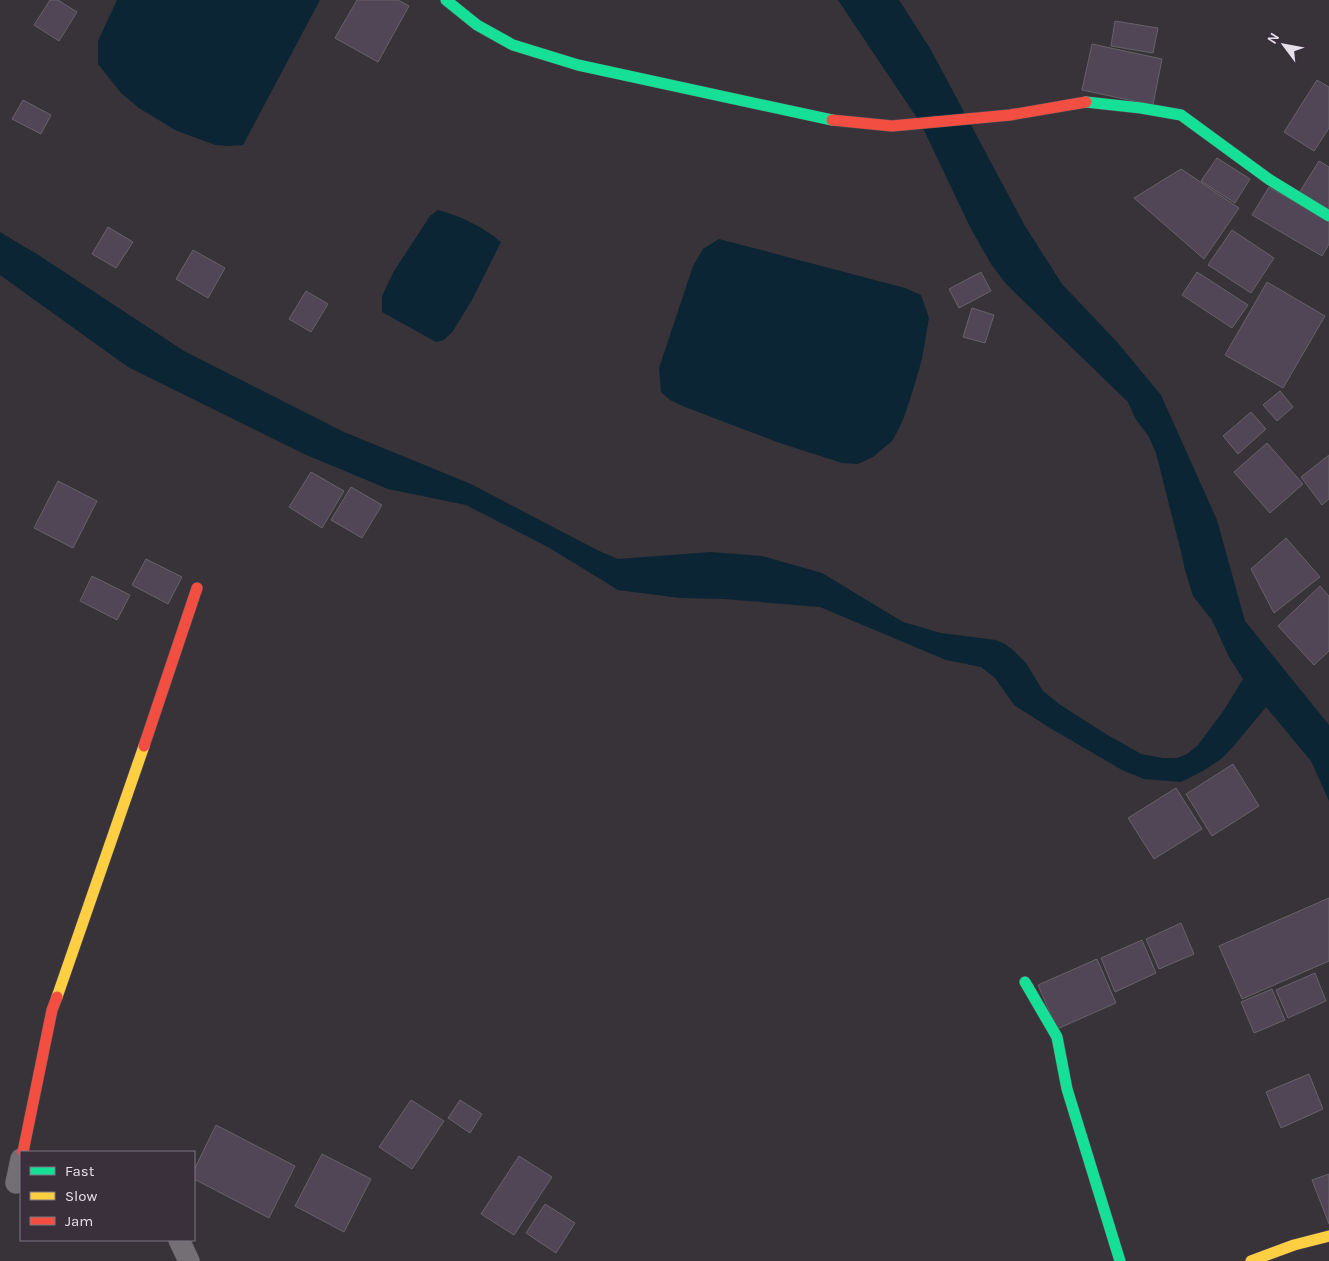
<svg xmlns="http://www.w3.org/2000/svg" width="1329" height="1261" viewBox="0 0 1329 1261" font-family="Karla,sans-serif">
<style>
.water{fill:#0b2534}
.building{fill:#514656;stroke:#666267}
.lines{fill:none;stroke-linecap:round;stroke-linejoin:round}
.street-casing{stroke:#534f55;stroke-width:22}
.fast-casing{stroke:#534f55;stroke-width:12}
.slow-casing{stroke:#534f55;stroke-width:12}
.jam-casing{stroke:#534f55;stroke-width:12}
.street{stroke:#736f74;stroke-width:21}
.fast{stroke:#16e098;stroke-width:11}
.slow{stroke:#ffcf43;stroke-width:11}
.jam{stroke:#f24e42;stroke-width:11}
</style>
<rect width="100%" height="100%" fill="#383339"/>
<path class="water" d="M117 0H320L243 145 229 146 215 145 175 130 139 108 121 93 98 64V41Z
M838 0H899L931 50 1025 226 1062 284 1117 342 1161 395 1217 520 1245 621 1329 725V801L1311 761 1266 707 1232 748 1221 759 1203 771 1181 782 1144 779 1122 770 1050 728 1014 705 995 678 981 667 946 660 820 607 724 599 680 598 618 590 548 547 466 505 388 489 304 454 128 367 0 275V232L40 256 184 351 344 432 471 484 597 550 618 559 711 552 762 556 822 573 903 622 941 633 996 640 1005 644 1013 650 1026 663 1043 691 1059 704 1106 734 1141 754 1163 758H1177L1187 754 1198 745 1224 710 1243 679 1229 657 1212 620 1193 596 1185 570 1181 552 1156 453 1149 437 1135 418 1128 402 1006 284 991 264 970 227 921 124Z
M438 210C461 216 483 227 501 242L472 300 453 331 444 340 436 342 382 312V296L394 271 430 216Z
M719 239 905 288 921 295 929 318 922 359 913 390 903 420 893 440 873 457 858 464 842 463 777 442 685 407 670 400 661 392 659 368 693 266 703 249Z"/>
<path class="building" d="M50 0H58L77 12 59 41 34 25Z
M357 0H398L409 6 378 62 335 38Z
M1115 21 1158 28 1153 53 1111 46Z
M1092 44 1162 59 1153 105 1082 90Z
M1317 80 1329 87V128L1314 151 1284 132Z
M23 100 51 115 41 134 12 119Z
M1217 158 1250 179 1235 203 1201 181Z
M1319 161 1329 167V212L1299 193Z
M1181 169 1239 208 1204 259 1134 198Z
M1269 187 1329 222V244L1322 256 1252 215Z
M108 227 133 242 116 268 92 254Z
M1232 230 1274 258 1251 293 1208 265Z
M193 250 225 268 208 298 176 279Z
M981 272 991 291 959 308 949 289Z
M1197 272 1248 305 1232 328 1182 295Z
M1267 282 1325 316 1283 388 1225 355Z
M306 291 328 304 311 332 289 319Z
M972 308 994 315 985 343 963 337Z
M1280 391 1293 407 1277 421 1263 405Z
M1251 412 1266 429 1238 454 1223 436Z
M1267 443 1303 484 1270 513 1234 472Z
M1329 455V499L1322 505 1301 477Z
M311 472 344 491 322 528 289 507Z
M58 481 97 501 73 548 34 528Z
M351 487 382 505 362 538 331 520Z
M1286 538 1320 577 1274 613 1251 569Z
M146 559 182 577 168 604 132 585Z
M92 576 130 595 117 620 80 601Z
M1320 586 1329 596V651L1314 665 1278 626Z
M1233 764 1259 806 1212 836 1186 794Z
M1176 788 1202 829 1154 859 1128 818Z
M1329 898V961L1242 999 1219 946Z
M1181 923 1194 954 1159 969 1146 939Z
M1142 940 1156 973 1115 992 1101 958Z
M1097 959 1116 1003 1057 1029 1038 985Z
M1315 973 1326 1001 1288 1018 1276 990Z
M1272 989 1285 1020 1254 1033 1241 1002Z
M1309 1074 1323 1109 1281 1128 1266 1092Z
M411 1100 444 1121 412 1169 379 1147Z
M460 1100 482 1114 470 1133 448 1118Z
M216 1125 295 1166 269 1218 194 1179V1170Z
M322 1154 371 1179 344 1232 295 1206Z
M519 1156 552 1177 514 1235 481 1214Z
M1329 1174V1224L1312 1180Z
M545 1204 575 1223 556 1253 526 1233Z"/>
<g class="lines">
<g class="street-casing">
<path id="street" d="M16 1183 21 1159
M179 1240 189 1261"/>
</g>
<g class="fast-casing">
<path id="fast" d="M446 0 477 25 513 45 578 65 832 120
M1086 102 1141 108 1181 115 1270 180 1329 216
M1025 982 1057 1037 1067 1089 1120 1261"/>
</g>
<g class="slow-casing">
<path id="slow" d="M57 997 144 746
M1251 1261 1294 1245 1329 1236"/>
</g>
<g class="jam-casing">
<path id="jam" d="M832 120 892 126 1010 115 1086 102
M144 746 197 588
M23 1152 52 1010 57 997"/>
</g>
<use href="#street" class="street"/>
<use href="#fast" class="fast"/>
<use href="#slow" class="slow"/>
<use href="#jam" class="jam"/>
</g>
<rect x="20" y="1151" width="175" height="90" fill="#39303c" stroke="#7e7681"/>
<rect x="30" y="1167" width="25" height="8" fill="#16e098" stroke="#7e7681"/>
<text x="65" y="1176" font-size="15" fill="#e6e0e8">Fast</text>
<rect x="30" y="1192" width="25" height="8" fill="#ffcf43" stroke="#7e7681"/>
<text x="65" y="1201" font-size="15" fill="#e6e0e8">Slow</text>
<rect x="30" y="1217" width="25" height="8" fill="#f24e42" stroke="#7e7681"/>
<text x="65" y="1226" font-size="15" fill="#e6e0e8">Jam</text>
<g transform="translate(1284 45) rotate(302)" stroke="#39303c" stroke-width="4" paint-order="stroke">
<path d="M0-4L9 19L0 12L-9 19Z" fill="#e6e0e8"/>
<text y="-8" font-size="14" font-weight="bold" text-anchor="middle" fill="#e6e0e8">N</text>
</g>
</svg>
